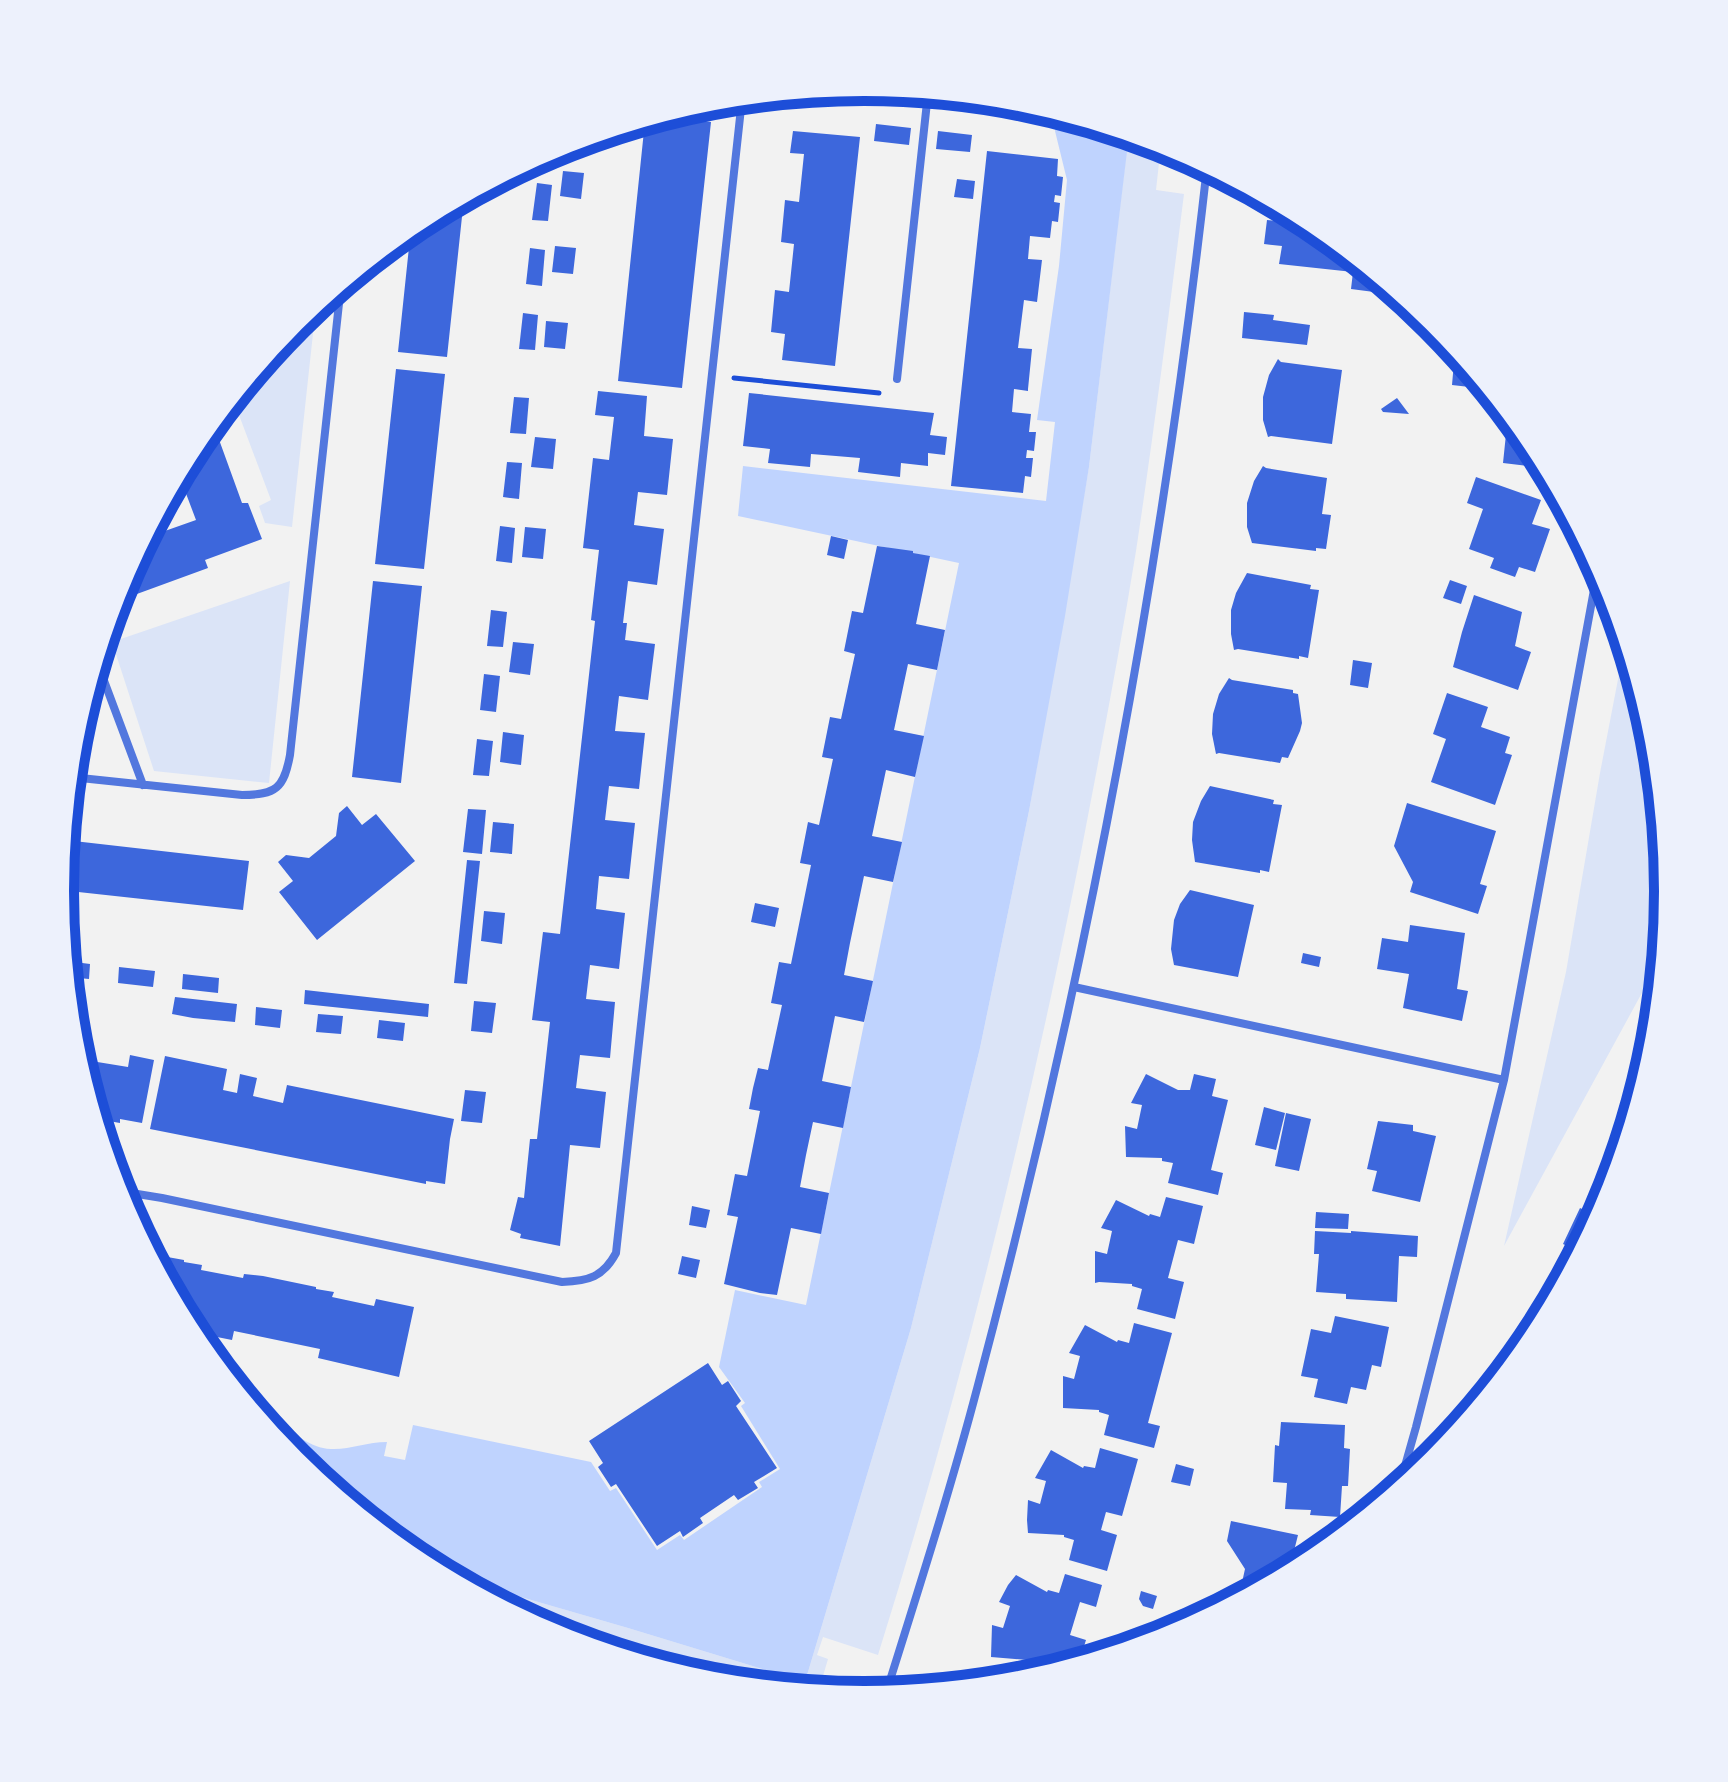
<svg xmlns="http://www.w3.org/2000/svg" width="1728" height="1782" viewBox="0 0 1728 1782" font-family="Signika,sans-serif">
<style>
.green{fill:#dbe4f7}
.water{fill:#bfd3fe}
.building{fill:#3d67dc}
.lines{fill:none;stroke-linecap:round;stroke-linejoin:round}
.path{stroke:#1d4ed8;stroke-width:5}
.minor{stroke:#5277de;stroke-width:8}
.rim{fill:none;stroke:#1d4ed8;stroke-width:10}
</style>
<rect width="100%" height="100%" fill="#f2f2f2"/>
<path class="green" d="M1128 139 1159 163 1156 190 1184 194C1169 313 1154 432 1136 551 1120 650 1101 748 1082 847 1028 1119 961 1390 878 1655L823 1637 817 1655 828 1659 823 1676 867 1691 865 1695 707 1679 556 1634 448 1576 628 1628 805 1682 911 1328 980 1048 1029 811 1089 467Z
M316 306 292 527 265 523 259 506 271 500 233 399 296 322Z
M290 581 269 783 154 771 112 642Z
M1625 643 1653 735 1668 891 1662 956 1504 1246 1566 972 1600 773Z"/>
<path class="water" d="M1057 113 1129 135 1089 467 1065 616 1029 811 980 1048 911 1328 805 1682 628 1628 448 1576 417 1559 295 1459 262 1419C268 1421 274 1423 280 1425 298 1434 309 1448 331 1449 349 1450 367 1442 387 1442L384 1456 405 1460 413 1425 591 1462 610 1491 616 1488 657 1550 680 1535 684 1540 762 1487 759 1482 780 1469 741 1406 745 1403 719 1367 735 1290 806 1305 959 563 738 516 743 466 1046 501 1055 422 1037 420 1059 266 1067 180 1055 131Z"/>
<path class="building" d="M661 116 711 122 682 388 618 381 645 121Z
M876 124 911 128 909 145 874 141Z
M793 131 860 137 835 366 782 360 785 334 771 332 775 290 789 292 794 244 781 242 785 200 799 202 804 154 790 153Z
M938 131 972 135 970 152 936 149Z
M987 151 1058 159 1057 176 1063 177 1061 196 1055 195 1054 202 1060 203 1058 222 1052 221 1050 238 1030 236 1028 259 1042 260 1037 302 1024 300 1018 348 1032 349 1028 389V391L1014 389 1012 412 1031 414 1029 432H1036L1034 451 1027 450 1026 458H1033L1031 477 1025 476 1023 493 951 486Z
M563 171 584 173 581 199 560 196Z
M957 179 975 181 973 199 954 197Z
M537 183 552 185 548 221 532 220Z
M464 198 447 357 398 352 411 228 418 222Z
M1285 209 1311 223 1386 285 1374 283V292L1351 289 1353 272 1279 264 1282 246 1264 244 1267 220 1284 222Z
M555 246 576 248 573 274 552 272Z
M530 248 545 250 542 286 526 284Z
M1244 312 1274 315 1273 320 1310 325 1307 345 1242 338Z
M523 313 538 315 535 350 519 349Z
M546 321 568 323 565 349 544 347Z
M1278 359 1281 362 1342 370 1332 444 1271 436 1268 437 1263 420V397L1269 375Z
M1454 362 1466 363 1487 389 1452 385Z
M396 369 445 374 424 569 375 564Z
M598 391 647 396 644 436 673 439 667 495 638 492 634 525 664 529 657 585 628 581 623 623H627L625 640 655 644 648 700 619 696 615 731 645 733 639 789 609 786 605 820 635 823 629 879 599 876 596 909 625 913 619 969 590 965 586 999 615 1002 610 1058 580 1055 576 1088 606 1092 600 1148 570 1145 560 1246 520 1238 521 1234 510 1230 518 1197 524 1198 530 1139H537L550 1022 532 1020 543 932 560 934 595 621 591 620 599 550 583 548 593 458 609 460 614 417 595 415Z
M749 393 934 413 930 435 947 437 945 455 928 453V466L901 463 900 477 858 472 860 458 836 456 811 454 810 467 768 463 770 449 743 446Z
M514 397 529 398 526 434 510 433Z
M1397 398 1409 414 1383 412 1381 409Z
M1508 415 1533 445 1545 468 1503 463Z
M213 423 242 503H248L262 539 205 560 208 568 115 602 121 583 145 538 196 520 179 475 196 444Z
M535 437 556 439 553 469 531 467Z
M507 462 522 463 519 499 503 497Z
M1263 466 1266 468 1327 478 1322 514 1331 515 1326 549 1316 548V551L1252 543 1247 527V503L1254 481Z
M1476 477 1541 500 1532 524 1550 529 1535 572 1519 567 1515 577 1490 568 1494 558 1469 549 1483 509 1467 503Z
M500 526 515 528 512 563 496 561Z
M525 527 546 529 543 559 522 557Z
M831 536 848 540 844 559 827 555Z
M877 546 913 551V553L930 556 916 624 945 630 937 670 908 664 894 730 924 736 915 777 886 770 872 836 902 842 893 882 864 876 850 943 844 975 873 981 864 1022 835 1016 822 1081 851 1087 843 1128 813 1122 806 1155 800 1187 829 1193 821 1234 791 1228 777 1295 760 1293 724 1284 738 1217 727 1215 735 1174 747 1176 760 1111 749 1109 753 1088 758 1068 768 1070 782 1005 771 1003 779 962 791 964 811 865 800 863 808 822 819 825 833 759 822 757 830 717 841 719 855 654 844 651 852 611 863 613Z
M1247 573 1311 585 1310 589 1319 590 1308 658 1299 656V659L1238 649 1234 650 1231 634V610L1236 593Z
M1450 580 1467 586 1461 604 1443 598Z
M373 581 422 586 401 783 352 777Z
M1474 595 1522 612 1515 646 1531 652 1518 690 1453 667 1462 632Z
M491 610 507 612 503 647 487 646Z
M513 642 534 644 530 675 509 672Z
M1353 660 1372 663 1368 688 1350 685Z
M484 674 500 676 496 712 480 710Z
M1229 678 1232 680 1293 690V693L1298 694 1302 723 1300 731 1288 758 1282 757 1280 763 1219 753 1216 754 1212 734 1213 714 1219 694Z
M1447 693 1488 707 1481 727 1510 737 1505 753 1512 755 1495 805 1431 782 1446 739 1433 734Z
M503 732 524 735 521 765 500 762Z
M477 739 493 741 489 776 473 775Z
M1210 786 1274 800 1273 804 1282 805 1269 872 1260 870V873L1195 862 1192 840 1193 822 1201 801Z
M1407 803 1496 831 1480 884 1487 886 1478 914 1410 892 1413 882 1394 846Z
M347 806 362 825 376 814 415 861 317 940 279 892 293 881 278 862 286 855 309 858 336 836 339 813Z
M468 809 486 810 482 854 463 852Z
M493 822 514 824 512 854 490 852Z
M65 840 249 861 243 910 60 890Z
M467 860 480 861 467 984 454 983Z
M1190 890 1254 905 1238 977 1174 965 1171 949 1174 920 1180 904Z
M755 903 779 908 775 927 751 922Z
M484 911 505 913 502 944 481 941Z
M1410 925 1465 933 1457 989 1468 991 1462 1021 1403 1008 1409 974 1377 969 1382 938 1408 942Z
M1303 953 1321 957 1319 967 1301 963Z
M67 961 90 964 89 979 68 977Z
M119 967 155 971 153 987 118 983Z
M183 974 219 978 218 993 182 989Z
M305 990 429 1004 428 1017 304 1004Z
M175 997 237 1004 235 1022 193 1018 172 1014Z
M474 1001 496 1003 492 1033 471 1031Z
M256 1007 282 1010 280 1028 255 1025Z
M318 1014 343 1016 341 1034 316 1032Z
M379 1020 405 1023 403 1041 377 1038Z
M130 1055 154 1060 142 1123 120 1119V1123L97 1119 79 1059 128 1067Z
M165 1056 227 1069 223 1090 237 1093 240 1074 257 1078 253 1096 283 1103 287 1085 454 1119 450 1139 445 1184 426 1181V1184L150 1129Z
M1146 1074 1178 1090H1190L1194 1074 1216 1079 1212 1096 1228 1100 1211 1170 1223 1173 1218 1195 1168 1183 1173 1163 1162 1161V1158L1126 1157 1125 1126 1137 1129 1142 1105 1131 1103Z
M465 1090 486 1092 482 1123 461 1121Z
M1264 1107 1285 1113 1276 1150 1255 1145Z
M1625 1112 1632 1115 1619 1159 1606 1153Z
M1286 1113 1311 1119 1299 1171 1275 1166Z
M1378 1121 1413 1125V1131L1436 1136 1420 1202 1372 1191 1377 1171 1367 1169Z
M1166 1197 1203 1206 1194 1244 1178 1240 1168 1278 1184 1282 1175 1319 1137 1309 1142 1289 1132 1286V1284L1099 1282 1095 1283V1251L1107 1254 1112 1231 1101 1228 1116 1200 1149 1216 1150 1214 1160 1217Z
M692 1206 710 1210 706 1228 689 1225Z
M1580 1208 1597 1216 1579 1252 1563 1244Z
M1316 1212 1349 1214 1348 1229 1315 1228Z
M1315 1231 1351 1233V1231L1418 1236 1417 1257 1399 1256 1397 1302 1346 1299V1294L1316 1292 1319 1254H1314Z
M151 1254 184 1260V1262L202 1265 201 1270 243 1278 244 1274 263 1276 316 1287V1289L334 1292 332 1297 374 1306 376 1299 414 1307 399 1377 318 1358 320 1349 234 1331 232 1340 192 1332 189 1322 187 1321Z
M682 1256 700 1260 696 1278 678 1274Z
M1548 1279 1561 1285 1537 1328 1528 1325Z
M1335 1316 1389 1327 1381 1367 1372 1365 1366 1390 1351 1387 1347 1404 1314 1397 1318 1379 1301 1376 1311 1329 1331 1333Z
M1134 1323 1172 1333 1148 1423 1160 1426 1154 1448 1104 1435 1109 1415 1099 1412V1410L1063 1408V1376L1074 1379 1080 1356 1069 1353 1085 1325 1117 1342 1118 1340 1129 1343Z
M708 1363 722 1385 728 1381 741 1401 736 1406 777 1468 754 1482 758 1488 738 1500 734 1495 700 1518 703 1523 683 1537 680 1531 657 1546 616 1484 611 1487 598 1467 603 1463 589 1441Z
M1281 1422 1345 1425 1344 1448 1350 1449 1348 1486H1342L1340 1517 1310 1515 1311 1510 1285 1509 1287 1483 1273 1482 1275 1445 1279 1446Z
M1100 1448 1138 1459 1122 1516 1106 1512 1101 1530 1117 1535 1107 1571 1069 1560 1074 1540 1064 1537V1535L1028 1533 1027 1520 1028 1500 1040 1504 1046 1481 1035 1478 1051 1450 1083 1468 1084 1466 1095 1468Z
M1176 1464 1194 1469 1190 1486 1171 1482Z
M1231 1521 1298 1535 1293 1555 1311 1559 1239 1596 1245 1569 1227 1541Z
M1065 1574 1102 1585 1096 1607 1080 1602 1070 1635 1086 1640 1079 1662 1034 1675 1037 1665 1027 1662V1660L991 1657 992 1625 1003 1628 1010 1606 999 1602 1008 1585 1016 1575 1047 1592 1048 1590 1059 1593Z
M1141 1591 1157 1596 1153 1609 1143 1606 1139 1599Z"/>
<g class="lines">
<path class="path" d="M734 378 879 393"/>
<path class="minor" d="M897 379 928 93
M97 662 143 785
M71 777 242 795C276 795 284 788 290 755L341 285
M1074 987 1504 1080
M119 1191 162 1198 562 1282C589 1281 603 1277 616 1253L742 99
M1399 1487 1416 1427 1504 1080 1598 568
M886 1693C918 1591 951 1488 978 1385 1084 985 1161 578 1207 167"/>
</g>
<path d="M0 0H1728V1782H0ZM74 891a790 790 0 1 1 1580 0a790 790 0 1 1-1580 0Z" fill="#edf1fc" fill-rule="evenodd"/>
<path class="rim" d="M74 891a790 790 0 1 1 1580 0a790 790 0 1 1-1580 0Z"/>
</svg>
